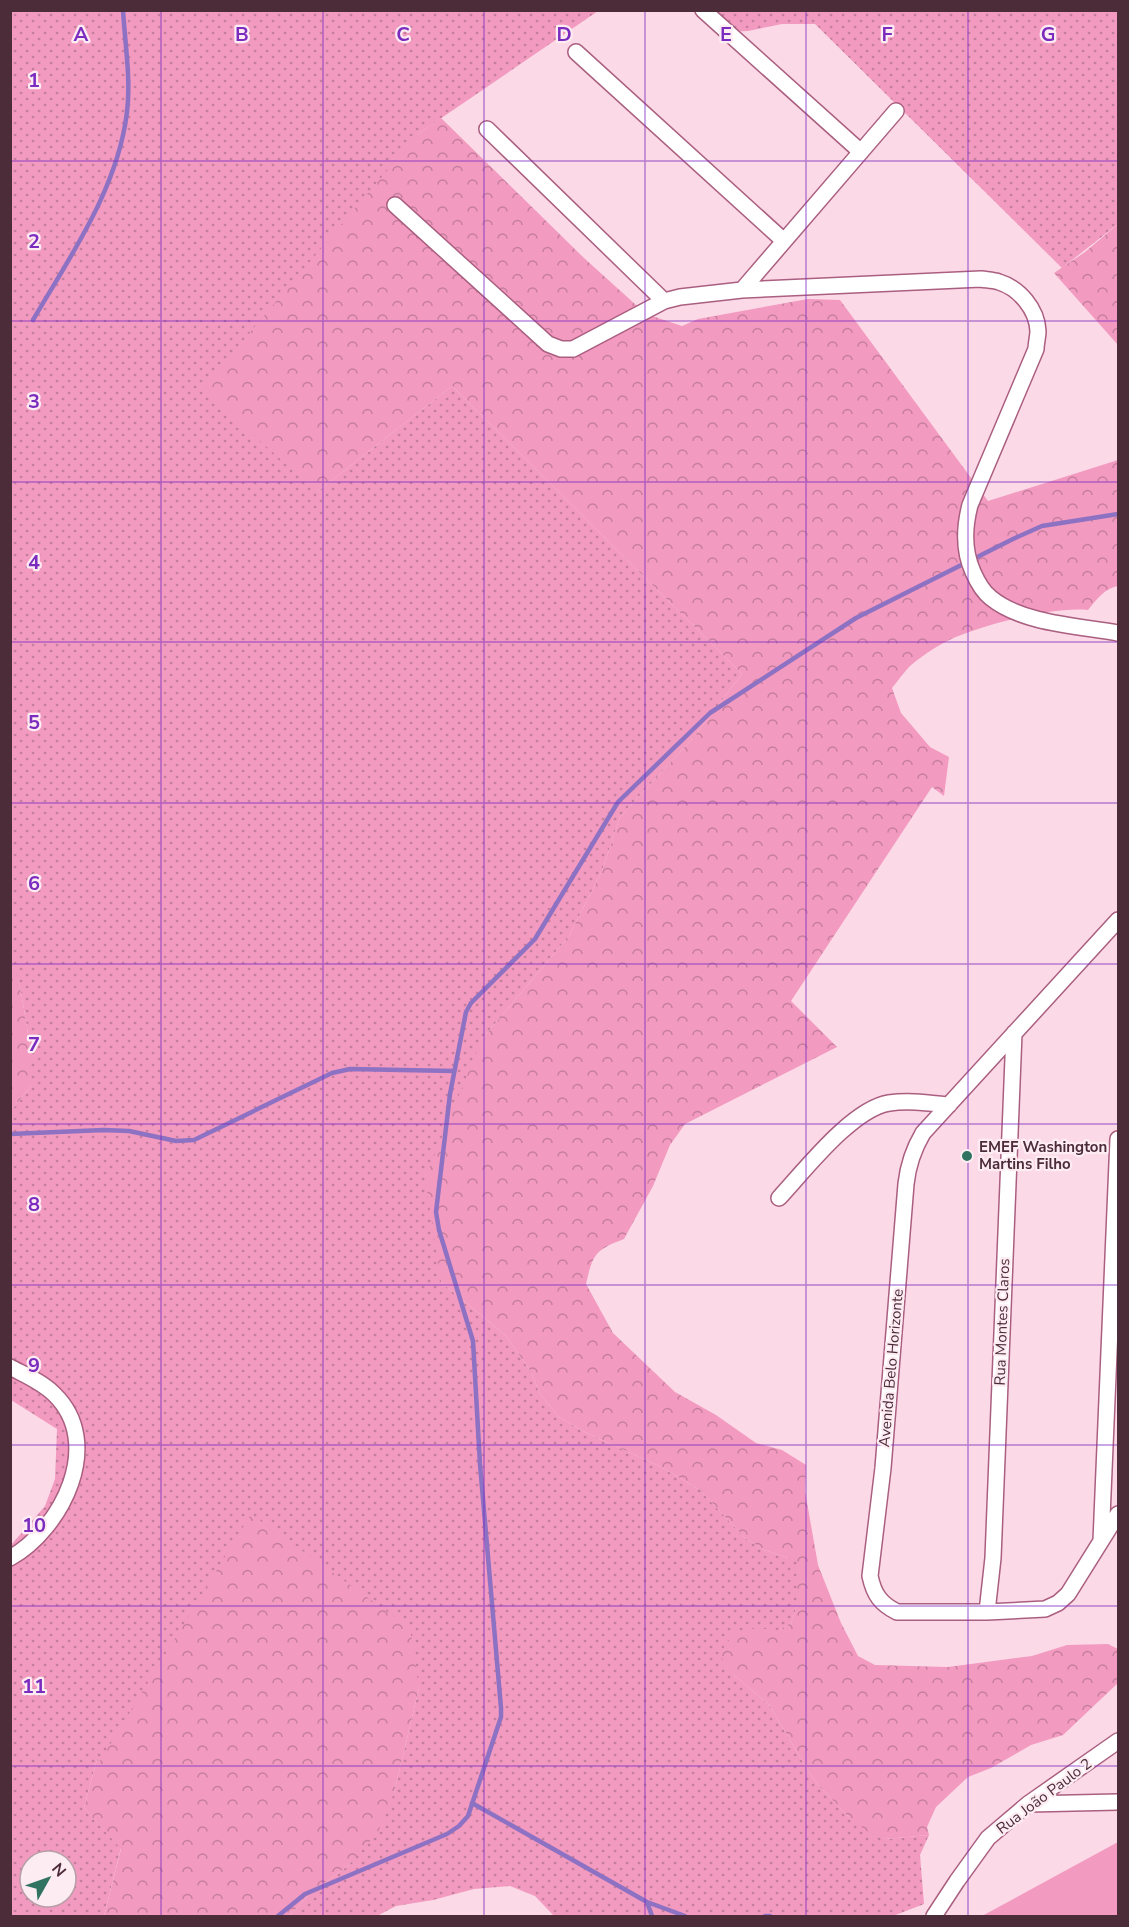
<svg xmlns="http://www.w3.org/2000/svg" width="1129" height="1927" viewBox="0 0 1129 1927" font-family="'Nunito Sans',sans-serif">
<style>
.grass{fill:url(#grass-dots);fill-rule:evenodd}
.forest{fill:url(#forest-crowns)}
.garden{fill:#f29ac0}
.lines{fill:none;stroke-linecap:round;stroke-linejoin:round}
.stream{stroke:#8d71c3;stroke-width:4.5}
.street-casing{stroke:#aa5f80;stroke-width:18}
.street{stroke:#fff;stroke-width:15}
.grid{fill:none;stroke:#7b2cbf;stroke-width:1.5;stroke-opacity:0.55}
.poi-dot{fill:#327261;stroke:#fdecf2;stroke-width:2}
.labels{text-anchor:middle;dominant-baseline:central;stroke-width:4.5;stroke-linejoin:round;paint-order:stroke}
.poi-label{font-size:15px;font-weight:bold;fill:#4d2c3a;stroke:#fdecf2;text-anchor:start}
.street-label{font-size:15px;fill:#4d2c3a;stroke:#fdecf2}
.grid-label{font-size:20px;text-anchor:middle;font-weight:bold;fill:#7b2cbf;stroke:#fdecf2;stroke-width:4.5;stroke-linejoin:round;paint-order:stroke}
</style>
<defs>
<pattern id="grass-dots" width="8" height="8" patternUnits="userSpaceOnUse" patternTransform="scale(1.5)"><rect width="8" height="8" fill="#f29ac0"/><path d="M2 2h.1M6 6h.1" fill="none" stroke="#c67e9d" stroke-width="1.8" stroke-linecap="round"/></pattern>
<pattern id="forest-crowns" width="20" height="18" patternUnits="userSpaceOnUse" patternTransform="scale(1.5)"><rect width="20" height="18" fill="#f29ac0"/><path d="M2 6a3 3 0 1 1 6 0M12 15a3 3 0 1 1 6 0" fill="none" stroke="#c67e9d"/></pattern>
</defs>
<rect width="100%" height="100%" fill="#fcd9e6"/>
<path class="grass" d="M11 11H598L418 134 317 492 452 386 742 674 693 738 620 817 602 871 569 936 482 1039 441 1282 506 1336 531 1372 540 1394 559 1417 583 1431 661 1467 700 1490 745 1538 764 1550 788 1558H797V1606L791 1623 779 1630 734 1675 770 1706 810 1774 819 1786 849 1817 885 1839 929 1835 920 1855 924 1904 893 1916H554L535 1896 510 1886 474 1889 433 1900 396 1906 377 1916H289L311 1893 349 1865 394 1793 419 1688 100 1761 97 1759 84 1808 121 1848 104 1916H11V1545L45 1506 55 1479 57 1429 11 1400 10 1107H14L31 1086V1051L21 992 10 955ZM30 1861H66V1897H30Z
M702 11H1118V224L1062 268 815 24H782L748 31 726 32Z"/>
<path class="forest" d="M441 118 584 258 646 314 682 326 698 319 808 299 840 300 988 501 1118 460V586C1105 588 1096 600 1088 610 1052 607 995 622 961 635 944 641 924 654 910 666 903 673 898 681 892 688L901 713 930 747 949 757 944 796 932 787 791 1001 837 1047 685 1124 670 1145 653 1186 624 1239C595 1250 593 1254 586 1284L613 1333 675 1392 716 1415 756 1443 782 1450 806 1465 805 1491 818 1565 841 1623 858 1656 875 1665 948 1667 1032 1656 1067 1645 1108 1644 1118 1649V1683L1063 1735 1031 1745 991 1768 968 1777 936 1807 927 1827 929 1835 885 1839 868 1832 849 1817 819 1786 810 1774 770 1706 734 1675 724 1663 720 1653 734 1633 750 1628 779 1630 791 1623 797 1606V1558H788L764 1550 745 1538 700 1490 661 1467 583 1431 559 1417 540 1394 531 1372 506 1336 441 1282 425 1178 482 1039 569 936 602 871 620 817 693 738 742 674 452 386 317 492 202 389 418 134Z
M1118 224V345L1054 273 1085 252Z
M11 955 21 992 31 1051V1086L14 1107H11Z
M251 1514 410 1628 419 1688 394 1793 378 1832 349 1865 311 1893 289 1916H104L121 1849 84 1808 97 1759 100 1761Z"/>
<path class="garden" d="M1118 1842V1916H982Z"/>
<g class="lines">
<path class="stream" d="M33 320C71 255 118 188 127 112 131 79 125 44 123 10
M10 1134 104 1130 129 1131 176 1141 194 1140 332 1073 350 1069 454 1071
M472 1803 647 1902 685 1916
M647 1902 652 1916
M278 1916 305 1894 447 1834 459 1826 468 1816 501 1717V1708L480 1464 473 1341 439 1230 436 1212 450 1094 466 1012 471 1003 535 939 618 802 710 713 856 618 1013 539 1042 526 1118 514
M765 1916H770"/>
<g class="street-casing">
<path id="street" d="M703 10 861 152
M576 52 784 241
M487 129 664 301
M395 205 548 344 561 349H573L664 301 680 297 742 290 981 279C987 280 993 280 999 282 1019 288 1037 309 1038 331 1038 337 1036 343 1036 349L970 505C964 528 963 550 973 572 977 581 983 592 991 598 1023 624 1079 626 1118 633
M742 290 896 111
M1118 920 923 1133C913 1150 908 1165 906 1184L883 1468 870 1576C874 1595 881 1604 897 1612H987L1045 1609 1058 1603 1068 1594 1118 1514
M779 1198C805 1170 852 1109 889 1103 909 1100 929 1103 949 1105
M10 1367C25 1375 42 1382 54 1394 105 1443 62 1529 10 1558
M1101 1541 1118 1139
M987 1612 993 1558 1014 1033
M1029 1804 1118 1802
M934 1916 957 1881 988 1838 1028 1804 1118 1741"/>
</g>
<use href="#street" class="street"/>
</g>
<path class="grid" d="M161 10V1916M323 10V1916M484 10V1916M645 10V1916M806 10V1916M968 10V1916M10 161H1118M10 321H1118M10 482H1118M10 642H1118M10 803H1118M10 964H1118M10 1124H1118M10 1285H1118M10 1445H1118M10 1606H1118M10 1766H1118"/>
<circle class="poi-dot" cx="967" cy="1156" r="6"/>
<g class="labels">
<g class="poi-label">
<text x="979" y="1147">EMEF Washington<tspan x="979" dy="17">Martins Filho</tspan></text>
</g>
<g class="street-label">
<text transform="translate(1002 1322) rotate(-88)">Rua Montes Claros</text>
<text transform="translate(891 1368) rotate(-85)">Avenida Belo Horizonte</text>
<text transform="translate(1044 1796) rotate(-37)">Rua João Paulo 2</text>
</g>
</g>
<g class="grid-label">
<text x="81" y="41">A</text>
<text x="242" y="41">B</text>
<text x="403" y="41">C</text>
<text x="564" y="41">D</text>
<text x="726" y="41">E</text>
<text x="887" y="41">F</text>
<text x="1048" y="41">G</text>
<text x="34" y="87">1</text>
<text x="34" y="248">2</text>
<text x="34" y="408">3</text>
<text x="34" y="569">4</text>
<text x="34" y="729">5</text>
<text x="34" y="890">6</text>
<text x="34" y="1051">7</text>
<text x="34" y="1211">8</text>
<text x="34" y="1372">9</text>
<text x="34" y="1532">10</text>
<text x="34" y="1693">11</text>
</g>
<rect width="1129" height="1927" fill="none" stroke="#4d2c3a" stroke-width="24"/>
<g transform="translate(48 1879) rotate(50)"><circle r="28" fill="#fdecf2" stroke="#b79fa8" stroke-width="1.5"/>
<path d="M0-4.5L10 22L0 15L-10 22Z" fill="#327261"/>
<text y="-9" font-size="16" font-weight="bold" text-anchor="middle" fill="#4d2c3a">N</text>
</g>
</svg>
